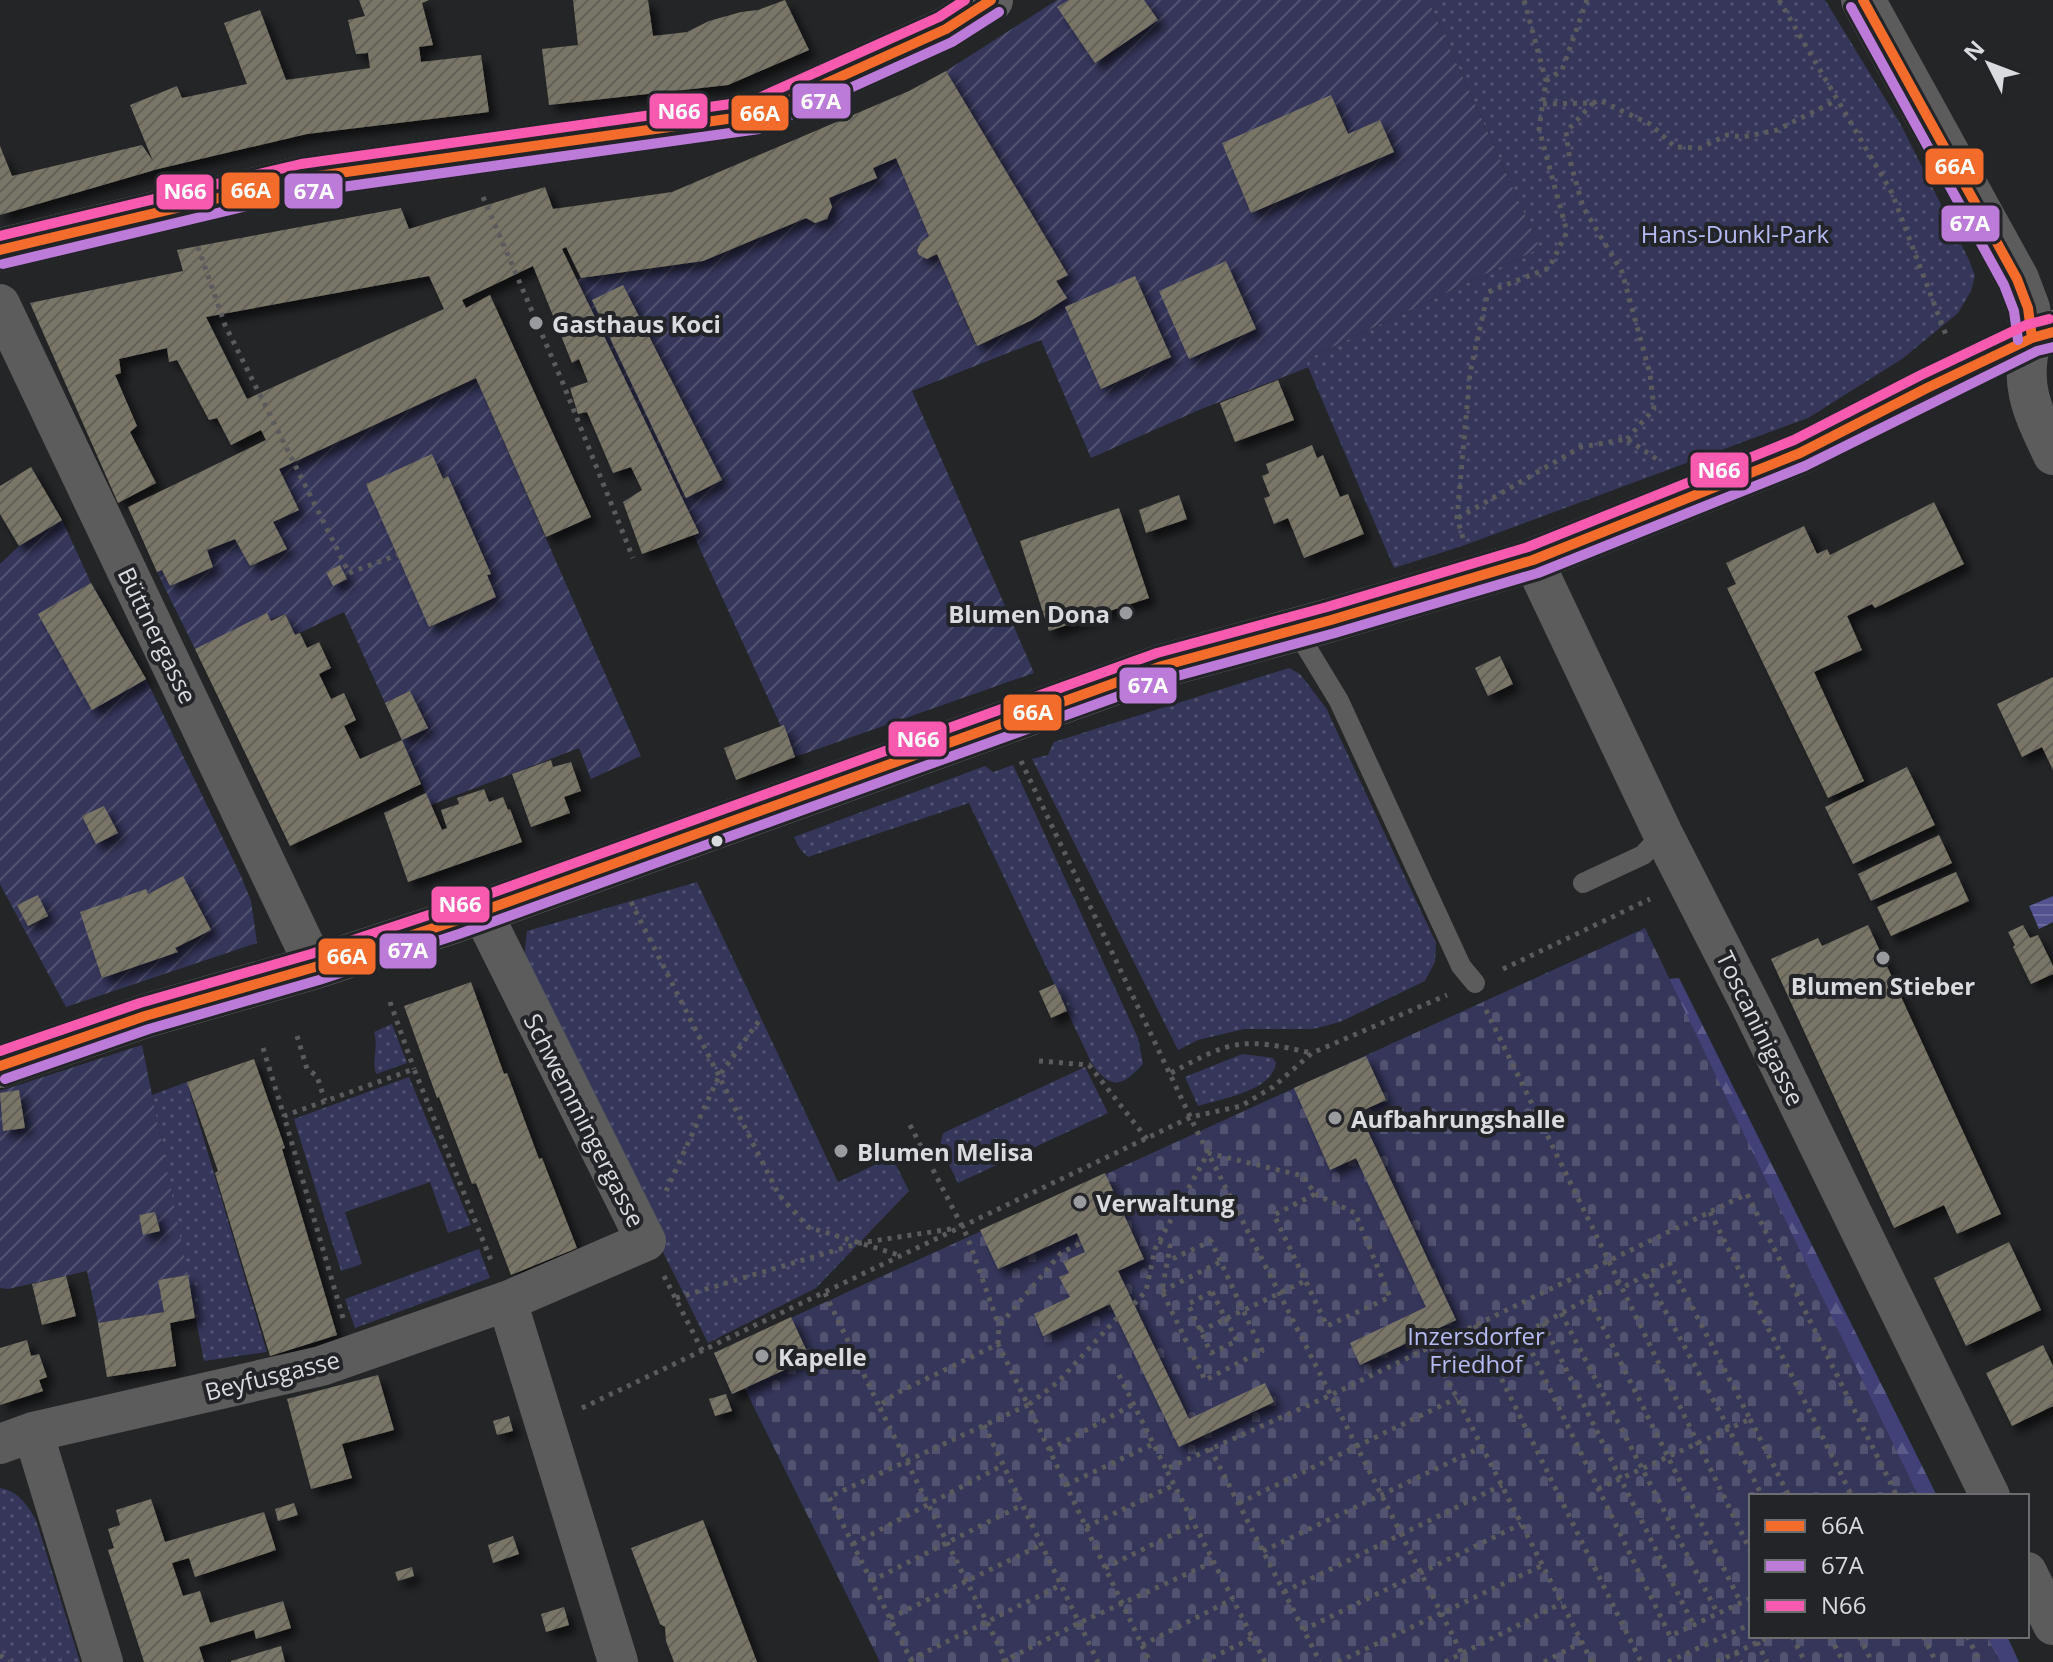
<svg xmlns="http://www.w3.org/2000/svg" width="2053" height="1662" viewBox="0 0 2053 1662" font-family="'Open Sans',sans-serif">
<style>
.grass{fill:url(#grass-dots)}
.forest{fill:url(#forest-firs)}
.cemetery{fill:url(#cemetery-stones)}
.garden{fill:url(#garden-furrows)}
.water{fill:url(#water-rules)}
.building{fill:url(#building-hatch);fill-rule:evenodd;filter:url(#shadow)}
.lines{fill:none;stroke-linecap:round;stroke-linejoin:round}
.path{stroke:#5b5b5d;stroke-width:5;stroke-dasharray:4 6;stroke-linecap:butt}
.service{stroke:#5c5c5d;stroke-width:20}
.minor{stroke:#5c5c5d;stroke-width:40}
.tertiary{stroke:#5c5c5d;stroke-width:44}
.secondary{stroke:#5f5f60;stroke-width:44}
.bus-1-casing{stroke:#232428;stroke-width:16}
.bus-2-casing{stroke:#232428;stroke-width:16}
.bus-3-casing{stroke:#232428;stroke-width:16}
.bus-1{stroke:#f36c2b;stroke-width:10}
.bus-2{stroke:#bd7bd9;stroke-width:10}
.bus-3{stroke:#f75aaf;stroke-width:10}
.poi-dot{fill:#9a9b9e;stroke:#232428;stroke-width:3}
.bus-dot{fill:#dadbde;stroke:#232428;stroke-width:3}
.labels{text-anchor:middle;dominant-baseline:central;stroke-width:8;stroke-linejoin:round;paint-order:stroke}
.park-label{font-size:24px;fill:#b5baf3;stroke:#232428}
.poi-label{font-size:24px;font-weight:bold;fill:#dadbde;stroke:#232428;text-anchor:start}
.street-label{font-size:24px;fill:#dadbde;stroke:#232428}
.line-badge{stroke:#232428;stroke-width:3}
.badge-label{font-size:22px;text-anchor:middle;font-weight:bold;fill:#fff}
</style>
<defs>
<pattern id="grass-dots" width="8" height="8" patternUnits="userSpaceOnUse" patternTransform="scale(2)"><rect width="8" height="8" fill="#35365a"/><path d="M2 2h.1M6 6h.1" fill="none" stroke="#525271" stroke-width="1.8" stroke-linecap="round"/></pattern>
<pattern id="forest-firs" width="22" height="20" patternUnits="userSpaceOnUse" patternTransform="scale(2)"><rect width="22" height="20" fill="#414178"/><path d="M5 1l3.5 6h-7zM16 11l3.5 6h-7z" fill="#5c5c8b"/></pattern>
<pattern id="cemetery-stones" width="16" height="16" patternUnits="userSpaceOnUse" patternTransform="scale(2)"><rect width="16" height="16" fill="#35365a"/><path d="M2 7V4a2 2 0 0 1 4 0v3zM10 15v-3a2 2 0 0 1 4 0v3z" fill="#525271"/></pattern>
<pattern id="garden-furrows" width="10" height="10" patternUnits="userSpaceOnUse" patternTransform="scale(2)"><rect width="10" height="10" fill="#35365a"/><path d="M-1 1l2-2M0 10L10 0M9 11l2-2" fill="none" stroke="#525271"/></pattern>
<pattern id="water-rules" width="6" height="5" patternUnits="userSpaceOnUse" patternTransform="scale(2)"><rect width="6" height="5" fill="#52528f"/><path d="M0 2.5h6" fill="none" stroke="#6a6a9e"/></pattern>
<pattern id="building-hatch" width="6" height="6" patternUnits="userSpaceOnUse" patternTransform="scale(2)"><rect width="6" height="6" fill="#797667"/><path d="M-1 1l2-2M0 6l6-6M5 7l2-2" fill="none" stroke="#636159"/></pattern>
<filter id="shadow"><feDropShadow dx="7" dy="7" stdDeviation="4" flood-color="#0009"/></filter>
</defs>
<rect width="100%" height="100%" fill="#242527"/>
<path class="grass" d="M1428 0H1825L1900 123 1969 260 1975 276 1971 291 1958 313 1902 359 1808 418 1465 545 1394 568 1305 360 1540 248Z
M1289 668 1300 674 1326 708 1436 943 1435 962 1425 981 1340 1022 1313 1029H1244L1198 1040 1178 1050 1032 759 1048 755 1054 742Z
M1013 765 1138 1038 1143 1064C1122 1087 1111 1090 1092 1064L969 803 808 857 800 849 794 837 985 766 993 772Z
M697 882 838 1182 892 1157 909 1191 816 1288 708 1343 523 968 527 931Z
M392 1024 407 1063 376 1074C371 1058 379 1050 374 1032Z
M1242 1054 1273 1058 1276 1063C1271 1092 1222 1098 1198 1106L1185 1077Z
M1085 1067 1108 1113 958 1183 940 1146 943 1133Z
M409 1077 471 1225 448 1233 430 1182 345 1212 362 1264 341 1271 294 1119Z
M187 1082 267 1352 204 1361 152 1095Z
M479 1249 490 1278 355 1328 345 1299Z
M0 1488C18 1491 27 1504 36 1520L80 1662H0Z"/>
<path class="forest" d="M1679 978 1937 1496H1918L1668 979Z
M1987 1636H2007L2019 1662H2000Z"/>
<path class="cemetery" d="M1645 928 1918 1496H1751V1636H1987L2000 1662H880L745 1389 732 1394 714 1353Z"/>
<path class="garden" d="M1057 0H1428L1540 248 1305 360 1309 367 1199 410 1091 458 1041 340 912 391 1034 673 795 757 577 279 702 261 806 218 815 223 826 219 832 207 829 198 876 178 873 168 896 158 929 236 921 242 917 249 927 259 937 254 976 345 1032 320 1066 298 1056 281 1067 274 946 71Z
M476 378 641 756 591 779 579 748 431 805 344 612 295 635 285 614 195 649 157 572 162 570 170 585 213 567 207 550 235 539 250 566 286 550 273 522 299 510 279 469Z
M62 520 91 583 146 679 241 876 251 901 257 943 66 1007 0 884V564L19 546Z
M142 1045 188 1275 159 1280 164 1312 98 1323 87 1271 8 1289 0 1288V1091Z"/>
<path class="water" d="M2053 896V922L2039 929 2029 906Z"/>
<path class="building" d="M359 0H429L422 3 433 45 419 47 421 62 481 55 489 112 307 134 158 169 0 215V146L12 176 142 145 153 161 130 105 177 86 182 98 247 84 224 23 260 10 286 80 370 68 368 53 356 54 348 20 365 16Z
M573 0H648L653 36 687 32 709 21 741 12 758 10 785 0 809 50 728 85 549 105 542 49 578 45Z
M1069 0H1144L1158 20 1095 63 1057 7Z
M946 71 1068 275 1056 281 1067 298 1032 320 977 346 937 254 927 259 919 255 917 250 921 242 929 236 896 158 873 168 877 178 829 198 832 207 827 219 815 223 806 218 703 261 581 278 566 247 562 249 699 533 642 554 623 502 642 490 631 467 613 473 587 412 578 414 570 388 588 382 579 359 572 363 533 266 462 300 466 308 490 295 591 517 546 537 476 378 279 469 299 510 273 522 287 549 250 566 235 539 207 550 213 567 170 586 162 570 157 572 128 507 266 440 261 430 231 445 217 418 209 420 177 360 169 362 167 348 119 359 121 373 115 375 137 426 130 432 156 483 118 503 30 303 183 271 177 250 401 208 409 229 545 187 553 209 672 192 909 91ZM429 276 444 309 247 399 206 317Z
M1331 95 1348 134 1380 120 1394 152 1251 213 1222 143Z
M1226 261 1256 329 1189 359 1159 291Z
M1135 276 1171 357 1101 389 1065 307Z
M623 285 722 480 686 498 592 300Z
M1278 380 1294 420 1235 442 1220 403Z
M1312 445 1317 458 1323 455 1340 497 1348 494 1364 534 1304 558 1288 518 1274 524 1264 498 1270 496 1262 476 1269 473 1266 464Z
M432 454 443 479 448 476 491 574 487 575 496 597 429 627 366 484Z
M31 467 62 520 19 546 0 514V486Z
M1179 495 1187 519 1146 533 1139 510Z
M1934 502 1964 564 1875 608 1872 604 1847 616 1862 650 1814 672 1864 781 1828 798 1727 588 1736 584 1726 563 1804 526 1817 554 1827 549 1830 555Z
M1119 508 1149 598 1049 631 1020 541Z
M340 565 347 579 333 586 326 572Z
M91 583 146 679 92 710 38 614Z
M267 613 271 621 285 614 295 635 300 633 307 648 319 642 331 668 319 674 331 699 344 693 356 720 344 726 360 759 402 740 421 784 290 846 195 649Z
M1500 656 1513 684 1488 696 1475 668Z
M2053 677V770L2042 747 2022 757 1997 704Z
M410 691 428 728 402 740 385 703Z
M784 725 795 757 736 780 724 748Z
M551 760 553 767 571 762 581 791 564 797 570 813 531 827 512 774Z
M1907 767 1935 825 1853 864 1825 807Z
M484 789 489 802 503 797 508 810 510 809 522 842 408 882 384 813 426 793 442 830 447 828 441 810 459 804 457 798Z
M104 806 118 833 96 844 82 816Z
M1939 835 1952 863 1871 901 1858 874Z
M1956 872 1969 901 1891 936 1877 907Z
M183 876 211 930 175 948 178 952 102 978 80 912 146 889 148 894Z
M38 895 48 916 28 926 17 905Z
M1868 925 2001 1214 1957 1234 1944 1205 1894 1228 1771 959 1818 938 1822 946Z
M2023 925 2030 938 2038 935 2053 966V974L2031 984 2013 947 2015 945 2008 932Z
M471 982 504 1074 507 1073 539 1159 542 1158 577 1248 511 1275 476 1183 472 1184 439 1097 437 1098 404 1006Z
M1055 984 1067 1011 1051 1018 1039 991Z
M1366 1056 1386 1100 1359 1112 1456 1320 1360 1365 1350 1343 1426 1307 1356 1158 1330 1170 1294 1088Z
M254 1059 285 1148 282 1149 337 1335 270 1356 215 1173 218 1171 187 1082Z
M19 1090 25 1128 3 1131 0 1093Z
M1105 1173 1144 1259 1118 1271 1189 1419 1265 1383 1274 1402 1179 1447 1110 1304 1043 1336 1034 1314 1070 1297 1059 1277 1069 1273 1063 1262 1085 1252 1077 1233 998 1269 980 1230Z
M155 1212 160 1231 143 1235 139 1215Z
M2009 1242 2041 1310 1966 1346 1934 1278Z
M188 1275 195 1318 170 1323 176 1366 107 1377 98 1323 164 1312 158 1280Z
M66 1276 76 1316 42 1325 32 1284Z
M791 1317 810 1358 732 1394 714 1353Z
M27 1340 31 1356 39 1354 47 1377 39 1380 43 1391 0 1405V1348Z
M2043 1345 2053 1366V1406L2012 1426 1986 1373Z
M378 1375 394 1430 342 1444 352 1478 311 1489 287 1399Z
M726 1394 732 1411 715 1416 709 1399Z
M509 1416 513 1431 497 1435 493 1421Z
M151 1499 165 1542 264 1512 276 1550 195 1577 189 1558 172 1563 183 1596 200 1591 210 1623 283 1601 291 1628 256 1639 254 1630 199 1647 204 1662H144L108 1550 114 1548 108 1529 120 1525 116 1510Z
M294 1503 298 1515 278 1521 275 1509Z
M703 1520 757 1662H674L666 1641 665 1627 660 1624 631 1548Z
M513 1536 519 1554 493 1563 488 1545Z
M412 1567 414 1576 398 1581 395 1572Z
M564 1607 569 1625 546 1632 541 1614Z
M281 1646 285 1662H231V1661Z"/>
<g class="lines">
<path class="path" d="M1779 0 1892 193 1946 335
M1546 81 1562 70 1587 0
M1593 103 1599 100 1650 124 1675 147 1700 148 1727 135 1743 137 1777 130 1837 100
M1543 104 1593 103 1566 132 1570 161 1583 207 1622 272 1650 374 1654 409 1627 439
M483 197 562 381 633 558
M198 247 225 325 349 573 397 555
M1458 518 1581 447 1627 439 1661 462
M1463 538 1457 518 1470 373 1488 292 1549 268 1567 232 1539 129 1546 81 1524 0
M1021 761 1197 1131 1466 1662
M631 902 779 1195 808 1227 902 1256
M1503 969 1650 899
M390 1002 414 1069
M1486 1010 1751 1552
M297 1036 307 1069 317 1076 325 1101
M263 1048 284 1116
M1039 1061 1089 1065 1147 1139
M1171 1073C1232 1040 1242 1037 1311 1053
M910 1125 967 1236 999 1326
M666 1191 719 1076 761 1018
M1710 1212 1852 1496
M1159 1241 1170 1246 1162 1291 1205 1380 1262 1351 1211 1241 1168 1261
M1646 1275 1729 1429 1762 1496
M664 1276 703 1352
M1619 1282 1523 1334 1670 1636 1751 1598
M1162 1291 1220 1262
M1212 1292 1237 1341 1211 1353 1188 1304Z
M825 1293 879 1406
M676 1298 860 1243 957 1228
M1589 1299 1741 1603
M1134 1304 1146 1291 1155 1249 1208 1153 1303 1176 1315 1194 1274 1215 1327 1326 1390 1297 1355 1213 1315 1194
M1561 1313 1718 1614
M343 1318 284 1116 414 1069 492 1263
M1543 1323 1694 1626
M1475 1325 1641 1662
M1200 1331 1305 1281
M998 1344 999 1326 1061 1253 1081 1243
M1431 1347 1592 1662
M1119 1375 1166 1469
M582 1408 1191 1117 1241 1106 1273 1087 1312 1053 1447 995
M1750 1419 1789 1496
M984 1425 1098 1662
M1210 1448 1320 1662
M1049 1450 1134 1404
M1066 1485 1153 1444
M1598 1489 1750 1419 1669 1262 1622 1288
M1239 1503 1457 1398
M1086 1527 1174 1485
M853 1544 1003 1465
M1263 1551 1482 1447
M1105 1568 1194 1524
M871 1581 1022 1505
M1284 1592 1502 1485
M890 1618 1041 1545
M1303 1630 1521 1524
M1792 1636 1805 1662
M1830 1636 1843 1662
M1859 1636 1872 1662
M1923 1636 1936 1662
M1967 1636 1980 1662
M1757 1642 1767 1662
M1142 1645 1233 1599
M1736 1652 1741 1662
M0 1655 9 1662
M910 1660 1061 1585
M912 1662 829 1497 1028 1405 1150 1662
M1002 1662 1079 1623 1213 1562
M1007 1662 879 1406 895 1394 998 1344 1028 1405 1059 1381 1117 1318
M1203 1662 1252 1638
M1265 1662 1166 1469 1331 1395 1747 1194 1897 1496
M1338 1662 1543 1565
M1445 1662 1562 1603
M1544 1662 1582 1642
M1668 1662 1751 1624
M1717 1662 1770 1636"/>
<path class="service" d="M1296 630 1339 701 1461 966 1475 983
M1583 883 1643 855 1663 834"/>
<path class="minor" d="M0 304 315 967
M2032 338C2018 385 2033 412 2053 455
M1533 560 1663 834 1750 1004 1990 1496
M482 912 646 1241 507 1301 618 1662
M33 1432 103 1662
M0 1444 33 1432 321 1366 507 1301
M2027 1572 2053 1625"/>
<path class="tertiary" d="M1863 0 2017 279 2028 308 2032 338"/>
<path class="secondary" d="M0 250 303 178 756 115 946 29 991 0
M0 1066 145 1016 315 967 455 921 1162 666 1331 620 1533 560 1800 453 1927 388 2032 338 2053 332"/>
<g class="bus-1-casing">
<path id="bus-1" d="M1863 0 2017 279 2028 308 2032 338
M0 250 303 178 756 115 946 29 991 0
M0 1066 145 1016 315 967 455 921 1162 666 1331 620 1533 560 1800 453 1927 388 2032 338 2053 332"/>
</g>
<g class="bus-2-casing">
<path id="bus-2" d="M1851 7 2004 285 2014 311 2018 340
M3 264 306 192 759 129 952 42 999 12
M5 1079 149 1029 319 980 459 934 1166 679 1335 633 1538 573 1805 466 2037 351 2053 347"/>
</g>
<g class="bus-3-casing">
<path id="bus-3" d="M0 236 301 164 752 101 939 17 965 0
M0 1051 140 1003 311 954 450 908 1157 653 1327 607 1528 547 1794 440 1921 375 2026 325 2049 319"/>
</g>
<use href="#bus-1" class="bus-1"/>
<use href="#bus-2" class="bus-2"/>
<use href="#bus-3" class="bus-3"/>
</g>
<g class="poi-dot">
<circle cx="536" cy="323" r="8"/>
<circle cx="1126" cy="613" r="8"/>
<circle cx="1883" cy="958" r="8"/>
<circle cx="1335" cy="1118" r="8"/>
<circle cx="841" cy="1151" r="8"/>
<circle cx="1080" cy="1202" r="8"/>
<circle cx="762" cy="1356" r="8"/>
</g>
<circle class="bus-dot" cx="717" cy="841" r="7"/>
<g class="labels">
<g class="park-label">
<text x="1735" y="233">Hans-Dunkl-Park</text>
<text x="1476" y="1335">Inzersdorfer<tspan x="1476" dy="28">Friedhof</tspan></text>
</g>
<g class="poi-label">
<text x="552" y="323">Gasthaus Koci</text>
<text x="1110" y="613" text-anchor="end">Blumen Dona</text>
<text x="1883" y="985" text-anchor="middle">Blumen Stieber</text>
<text x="1351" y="1118">Aufbahrungshalle</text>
<text x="857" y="1151">Blumen Melisa</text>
<text x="1096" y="1202">Verwaltung</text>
<text x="778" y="1356">Kapelle</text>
</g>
<g class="street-label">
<text transform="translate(158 635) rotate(64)">Büttnergasse</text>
<text transform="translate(1761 1028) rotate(64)">Toscaninigasse</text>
<text transform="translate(585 1120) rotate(63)">Schwemmingergasse</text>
<text transform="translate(272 1375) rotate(-14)">Beyfusgasse</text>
</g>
</g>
<g class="line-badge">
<rect x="791" y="82" width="61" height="38" rx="8" fill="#bd7bd9"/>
<rect x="648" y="92" width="61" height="38" rx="8" fill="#f75aaf"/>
<rect x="730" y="94" width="60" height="38" rx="8" fill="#f36c2b"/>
<rect x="1924" y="147" width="61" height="39" rx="8" fill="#f36c2b"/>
<rect x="220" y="171" width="61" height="39" rx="8" fill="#f36c2b"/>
<rect x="283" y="172" width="61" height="38" rx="8" fill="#bd7bd9"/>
<rect x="155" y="173" width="60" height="38" rx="8" fill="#f75aaf"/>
<rect x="1940" y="204" width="61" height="39" rx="8" fill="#bd7bd9"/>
<rect x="1689" y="451" width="61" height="38" rx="8" fill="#f75aaf"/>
<rect x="1118" y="666" width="60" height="39" rx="8" fill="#bd7bd9"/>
<rect x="1002" y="693" width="61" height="39" rx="8" fill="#f36c2b"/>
<rect x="887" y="720" width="61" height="38" rx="8" fill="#f75aaf"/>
<rect x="430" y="885" width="61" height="39" rx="8" fill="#f75aaf"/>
<rect x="378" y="932" width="60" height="38" rx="8" fill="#bd7bd9"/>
<rect x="317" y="937" width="60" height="39" rx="8" fill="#f36c2b"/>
</g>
<g class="badge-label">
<text x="821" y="109">67A</text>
<text x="679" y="119">N66</text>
<text x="760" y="121">66A</text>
<text x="1955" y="174">66A</text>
<text x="251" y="198">66A</text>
<text x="314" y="199">67A</text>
<text x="185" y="199">N66</text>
<text x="1970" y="231">67A</text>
<text x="1719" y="478">N66</text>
<text x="1148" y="693">67A</text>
<text x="1033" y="720">66A</text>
<text x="918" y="747">N66</text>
<text x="460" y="912">N66</text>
<text x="408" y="958">67A</text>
<text x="347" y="964">66A</text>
</g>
<rect x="1749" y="1494" width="280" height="144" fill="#232428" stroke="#6c6d71" stroke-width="2"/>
<rect x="1765" y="1520" width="40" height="12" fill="#f36c2b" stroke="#6c6d71" stroke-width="2"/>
<text x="1821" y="1534" font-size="24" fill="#dadbde">66A</text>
<rect x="1765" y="1560" width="40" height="12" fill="#bd7bd9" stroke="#6c6d71" stroke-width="2"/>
<text x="1821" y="1574" font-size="24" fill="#dadbde">67A</text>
<rect x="1765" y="1600" width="40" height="12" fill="#f75aaf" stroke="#6c6d71" stroke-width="2"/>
<text x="1821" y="1614" font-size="24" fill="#dadbde">N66</text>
<g transform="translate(1989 64) rotate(312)" stroke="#232428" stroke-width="6" paint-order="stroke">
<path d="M0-6L14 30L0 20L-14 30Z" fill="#dadbde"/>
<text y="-12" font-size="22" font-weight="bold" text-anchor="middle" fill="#dadbde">N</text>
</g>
</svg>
